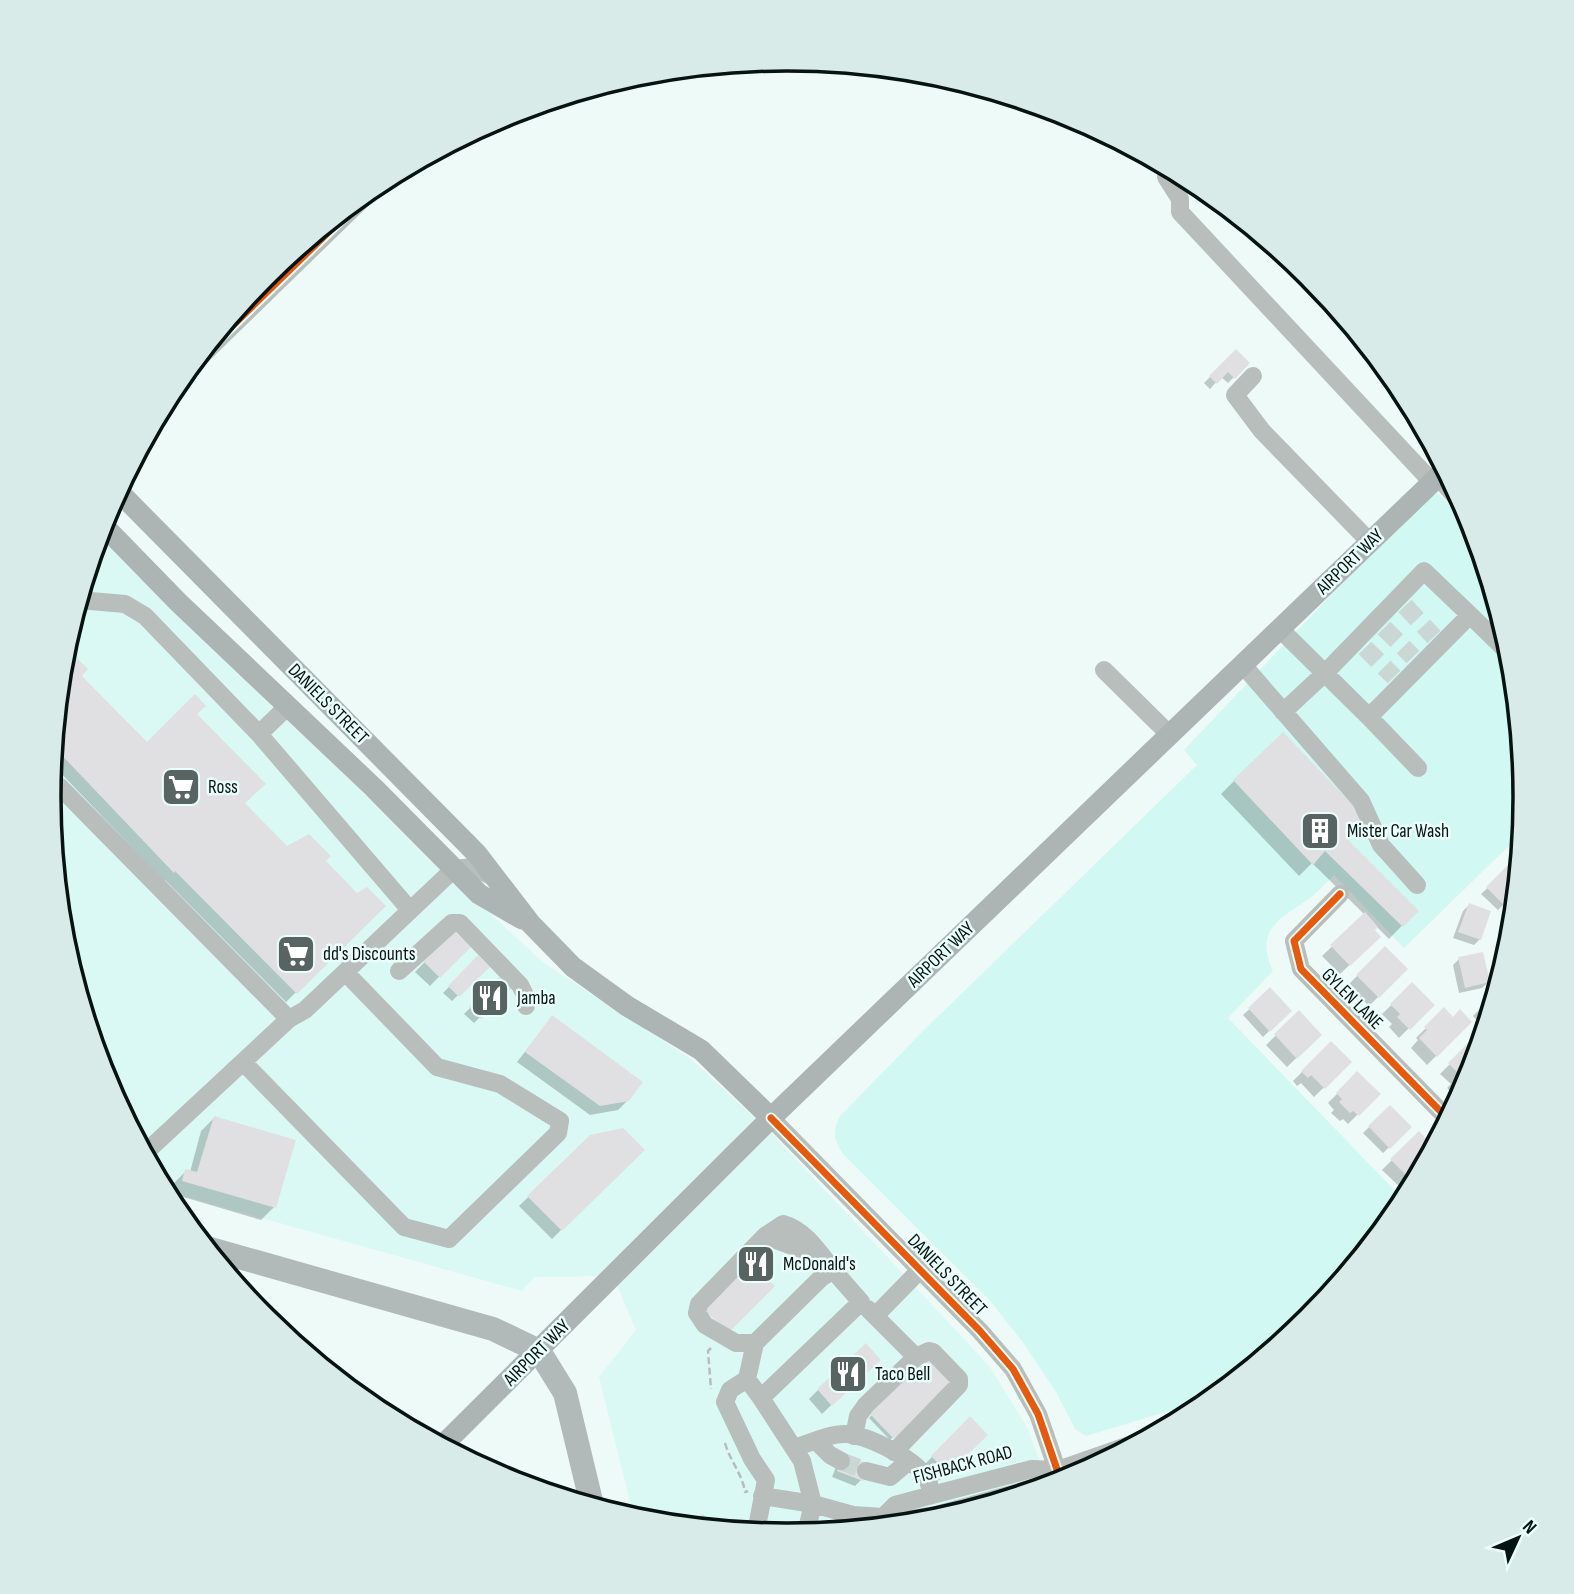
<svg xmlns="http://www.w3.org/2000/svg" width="1574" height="1594" viewBox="0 0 1574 1594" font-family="'Sofia Sans Condensed',sans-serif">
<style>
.built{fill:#dbf9f4}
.green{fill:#d1f8f3}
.shadow{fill:#0003}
.building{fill:#e0e0e2}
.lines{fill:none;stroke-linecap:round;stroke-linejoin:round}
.minor-tunnel{stroke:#cbd7d5;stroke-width:18;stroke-dasharray:18 9;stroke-linecap:butt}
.path{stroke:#b6bdbc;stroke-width:2.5;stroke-dasharray:7 3.5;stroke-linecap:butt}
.minor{stroke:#b8bebc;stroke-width:18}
.major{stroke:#adb5b4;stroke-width:21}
.highway{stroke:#b2bab9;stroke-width:24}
.cycleway-casing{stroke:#eafefb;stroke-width:11}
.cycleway{stroke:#e8590c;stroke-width:7}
.labels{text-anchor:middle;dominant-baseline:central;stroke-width:5;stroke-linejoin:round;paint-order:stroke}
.street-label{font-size:19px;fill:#071311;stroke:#eafefb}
.poi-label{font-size:19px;fill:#071311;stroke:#eafefb;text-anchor:start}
.rim{fill:none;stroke:#071311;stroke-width:3.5}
</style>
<rect width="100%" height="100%" fill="#eefaf8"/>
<path class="built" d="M101 529 460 886 544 963 691 1059 755 1118 608 1276 535 1277 522 1291 165 1191 105 1079 63 941 49 797 63 653Z
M769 1130 990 1367 1027 1427 1049 1485 931 1521 787 1535 634 1518 599 1377 636 1330 616 1283Z"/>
<path class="green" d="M1438 493 1474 531 1511 653 1525 797 1521 834 1404 948 1334 875C1326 883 1319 891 1310 898 1279 920 1254 929 1273 971L1228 1018 1404 1200 1309 1319 1212 1398 1086 1436 1075 1429 1056 1392 1024 1344 991 1302 844 1155C834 1141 832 1132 840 1116L926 1028 1197 765 1184 750 1348 577 1426 501Z"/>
<path class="shadow" d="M1236 351 1248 363 1228 383 1221 377 1210 389 1204 383Z
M63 657 147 744 195 714 243 804 286 848 356 895 383 906 286 1002 165 880 164 881 52 764Z
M1234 781 1347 841 1416 911 1389 939 1376 926 1372 930 1379 937 1340 974 1322 956 1365 915 1312 863 1299 876 1221 794Z
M1519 859 1516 892 1498 910 1481 894Z
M1469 905 1480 939 1474 945 1453 938 1463 911Z
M453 933 468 947 430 986 415 972Z
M1385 948 1406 969 1369 1006 1348 985Z
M478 958 487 967 452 1001 443 993Z
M1459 959 1488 982 1482 988 1459 993 1453 965Z
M499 979 509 989 474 1023 464 1014Z
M1412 985 1432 1005 1399 1038 1389 1027 1392 1024 1382 1014Z
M1270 990 1290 1011 1263 1037 1243 1015Z
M1495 994 1484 1028 1473 1016Z
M1444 1010 1453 1019 1470 1022 1427 1065 1411 1048 1418 1040 1416 1038Z
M1299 1013 1320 1035 1287 1067 1266 1045Z
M552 1017 628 1100 618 1110 590 1115 517 1062Z
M1331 1043 1350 1062 1314 1097 1301 1083 1297 1086 1293 1081Z
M1469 1045 1477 1052 1469 1080 1458 1099 1447 1088 1451 1084 1440 1074Z
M1357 1074 1378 1094 1348 1124 1343 1119 1340 1121 1331 1113 1334 1110 1328 1103Z
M1390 1107 1410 1127 1383 1153 1363 1133Z
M214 1118 274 1207 261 1220 170 1193 173 1184 186 1171 190 1172 201 1131Z
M1419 1133 1433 1147 1420 1170 1402 1189 1382 1170Z
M591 1136 642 1150 552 1239 519 1206Z
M929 1358 952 1381 890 1440 869 1418Z
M879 1359 822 1414 809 1399 818 1390Z
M970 1419 986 1435 941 1479 937 1481 923 1466Z
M838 1462 861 1480 855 1486 832 1477Z"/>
<path class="building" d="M1236 349 1250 363 1235 379 1228 372 1217 384 1209 376Z
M71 652 88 669 82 676 147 742 195 694 206 706 197 714 266 784 245 803 287 846 309 834 331 856 326 861 357 893 367 887 386 906 297 994 175 871 174 873 54 747 63 655 66 657Z
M1283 732 1367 820 1349 841 1419 911 1403 927 1325 851 1313 865 1233 780Z
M1508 865 1517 874 1515 895 1505 906 1486 887Z
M1469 903 1491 911 1481 940 1458 932Z
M1365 912 1378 927 1375 930 1381 937 1350 966 1330 945Z
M453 930 471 947 440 978 423 961Z
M1385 946 1408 969 1379 998 1356 975Z
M1483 952 1490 982 1465 988 1458 957Z
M478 955 490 967 459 997 448 986Z
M499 977 511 989 481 1019 469 1007Z
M1412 982 1435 1005 1410 1030 1397 1017 1400 1014 1390 1004Z
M1270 987 1292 1011 1270 1032 1248 1008Z
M1496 990 1489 1014 1481 1006Z
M1444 1007 1453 1017 1460 1009 1472 1022 1437 1057 1419 1038 1427 1030 1424 1027Z
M1299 1010 1322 1035 1297 1059 1274 1034Z
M552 1015 643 1082 629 1101 600 1106 525 1052Z
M1331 1041 1352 1062 1325 1089 1311 1075 1308 1078 1301 1071Z
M1469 1042 1478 1050 1465 1087 1455 1078 1459 1074 1448 1063Z
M1357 1071 1381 1094 1359 1116 1353 1111 1350 1113 1339 1102 1342 1099 1336 1093Z
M1390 1105 1412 1127 1390 1149 1368 1126Z
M214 1116 296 1140 276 1208 182 1181 185 1169 197 1172Z
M623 1128 645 1150 562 1231 527 1196 590 1135Z
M1419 1131 1433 1146 1418 1175 1412 1181 1390 1159Z
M755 1258 762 1266 758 1270 775 1286 728 1333 704 1309Z
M866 1343 881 1360 832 1406 817 1389Z
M929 1355 954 1381 894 1439 870 1414Z
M970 1416 988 1435 952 1470 947 1472 931 1456Z
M843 1454 869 1464 863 1481 837 1471Z
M704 1514 707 1527 677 1524 686 1522 689 1517Z"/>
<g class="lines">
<path class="minor-tunnel" d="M1405 606 1434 637
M1384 628 1413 657
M1365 648 1394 677
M841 1461 866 1471"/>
<path class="path" d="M711 1348 708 1351 711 1389
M725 1443C730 1461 742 1473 745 1492L748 1491"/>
<path class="minor" d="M1166 177 1180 199V212L1432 482
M187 370 381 181
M1253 376 1235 395 1262 431 1370 542
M1438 477 1464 506
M79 600 125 604 145 616 259 734 410 910
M1280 629 1369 717 1470 615 1511 655
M1243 665 1361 801 1381 845 1417 885
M1104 670 1170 735
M1283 712 1325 673 1424 571 1470 615
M1369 717 1418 768
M259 734 288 706
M51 780 60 787 289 1019
M1340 894 1294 941 1301 969 1448 1119
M399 971 452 923H460L520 985 525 995 526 1006
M243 1062 404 1227 449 1239 558 1133 560 1121 500 1084 437 1067 345 972
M771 1118 980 1331 1013 1369 1038 1414 1061 1481
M145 1153 289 1019 305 1010 454 869 473 867 494 877
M765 1236 820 1256
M868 1309 875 1316 920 1270
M875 1316 916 1357 929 1351 933 1352 959 1379V1385L894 1452
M755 1343H736L705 1325 697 1313 699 1304 765 1236 783 1224C805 1230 819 1252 833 1270
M747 1379 755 1343 821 1278 833 1270 861 1302 761 1398 747 1379 730 1390 725 1402 752 1459 766 1480 756 1532
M761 1398 802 1461 813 1504 806 1533
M854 1436 858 1416 866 1405 916 1357
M816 1441 830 1455 841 1461
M794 1448C810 1443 830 1433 847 1434 869 1436 916 1459 927 1479 930 1484 930 1490 932 1495
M866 1471 890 1477 909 1461
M762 1496 813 1504 853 1515 883 1517 900 1521 936 1515 1037 1487 1058 1470 1138 1442
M883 1517 895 1505 932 1495 1032 1469 1058 1470"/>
<path class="major" d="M118 491 477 854 530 923 573 967 627 1006 701 1050 771 1118
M102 524 178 602 374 788 479 894 522 919
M442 1446 771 1118 1445 470"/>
<path class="highway" d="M207 1248 493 1329 539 1351 565 1393 592 1505"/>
<g class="cycleway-casing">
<path id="cycleway" d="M187 370 381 181
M1340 894 1294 941 1301 969 1448 1119
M771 1118 980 1331 1013 1369 1038 1414 1061 1481"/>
</g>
<use href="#cycleway" class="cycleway"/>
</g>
<defs>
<g id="supermarket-square" transform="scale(2.0125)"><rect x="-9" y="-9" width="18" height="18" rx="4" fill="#586462" stroke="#eafefb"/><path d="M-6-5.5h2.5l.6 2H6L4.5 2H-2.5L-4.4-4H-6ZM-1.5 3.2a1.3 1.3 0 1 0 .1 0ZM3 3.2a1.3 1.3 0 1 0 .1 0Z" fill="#fff"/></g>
<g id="building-square" transform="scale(2.0125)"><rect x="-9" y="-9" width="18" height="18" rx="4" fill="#586462" stroke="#eafefb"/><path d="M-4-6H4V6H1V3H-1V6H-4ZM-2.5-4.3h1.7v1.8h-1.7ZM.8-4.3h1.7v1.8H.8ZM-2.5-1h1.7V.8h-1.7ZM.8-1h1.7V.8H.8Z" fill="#fff"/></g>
<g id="restaurant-square" transform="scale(2.0125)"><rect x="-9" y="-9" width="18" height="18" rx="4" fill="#586462" stroke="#eafefb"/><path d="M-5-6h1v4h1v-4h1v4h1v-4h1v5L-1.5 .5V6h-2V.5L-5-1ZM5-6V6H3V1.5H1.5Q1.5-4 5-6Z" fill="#fff"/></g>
</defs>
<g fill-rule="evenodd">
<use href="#supermarket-square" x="181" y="787"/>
<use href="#building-square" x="1320" y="831"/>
<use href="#supermarket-square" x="296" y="954"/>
<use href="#restaurant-square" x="490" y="998"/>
<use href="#restaurant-square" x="756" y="1264"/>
<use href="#restaurant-square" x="848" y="1374"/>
</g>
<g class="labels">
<g class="street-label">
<text transform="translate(1350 562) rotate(-44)">AIRPORT WAY</text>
<text transform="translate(328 704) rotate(45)">DANIELS STREET</text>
<text transform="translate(941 955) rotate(-44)">AIRPORT WAY</text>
<text transform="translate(1352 999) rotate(45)">GYLEN LANE</text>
<text transform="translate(947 1275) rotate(46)">DANIELS STREET</text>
<text transform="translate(537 1353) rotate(-45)">AIRPORT WAY</text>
<text transform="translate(963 1465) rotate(-15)">FISHBACK ROAD</text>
</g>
<g class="poi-label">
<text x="208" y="787">Ross</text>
<text x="1347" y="831">Mister Car Wash</text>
<text x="323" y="954">dd's Discounts</text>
<text x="517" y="998">Jamba</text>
<text x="783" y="1264">McDonald's</text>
<text x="875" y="1374">Taco Bell</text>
</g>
</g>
<path d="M0 0H1574V1594H0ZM61 797a726 726 0 1 1 1452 0a726 726 0 1 1-1452 0Z" fill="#d8ebe8" fill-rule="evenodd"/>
<path class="rim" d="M61 797a726 726 0 1 1 1452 0a726 726 0 1 1-1452 0Z"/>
<g transform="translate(1518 1538) rotate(46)" stroke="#eafefb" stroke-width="5" paint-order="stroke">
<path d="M0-5L12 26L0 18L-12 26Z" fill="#071311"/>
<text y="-10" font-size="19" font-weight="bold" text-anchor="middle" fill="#071311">N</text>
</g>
</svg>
